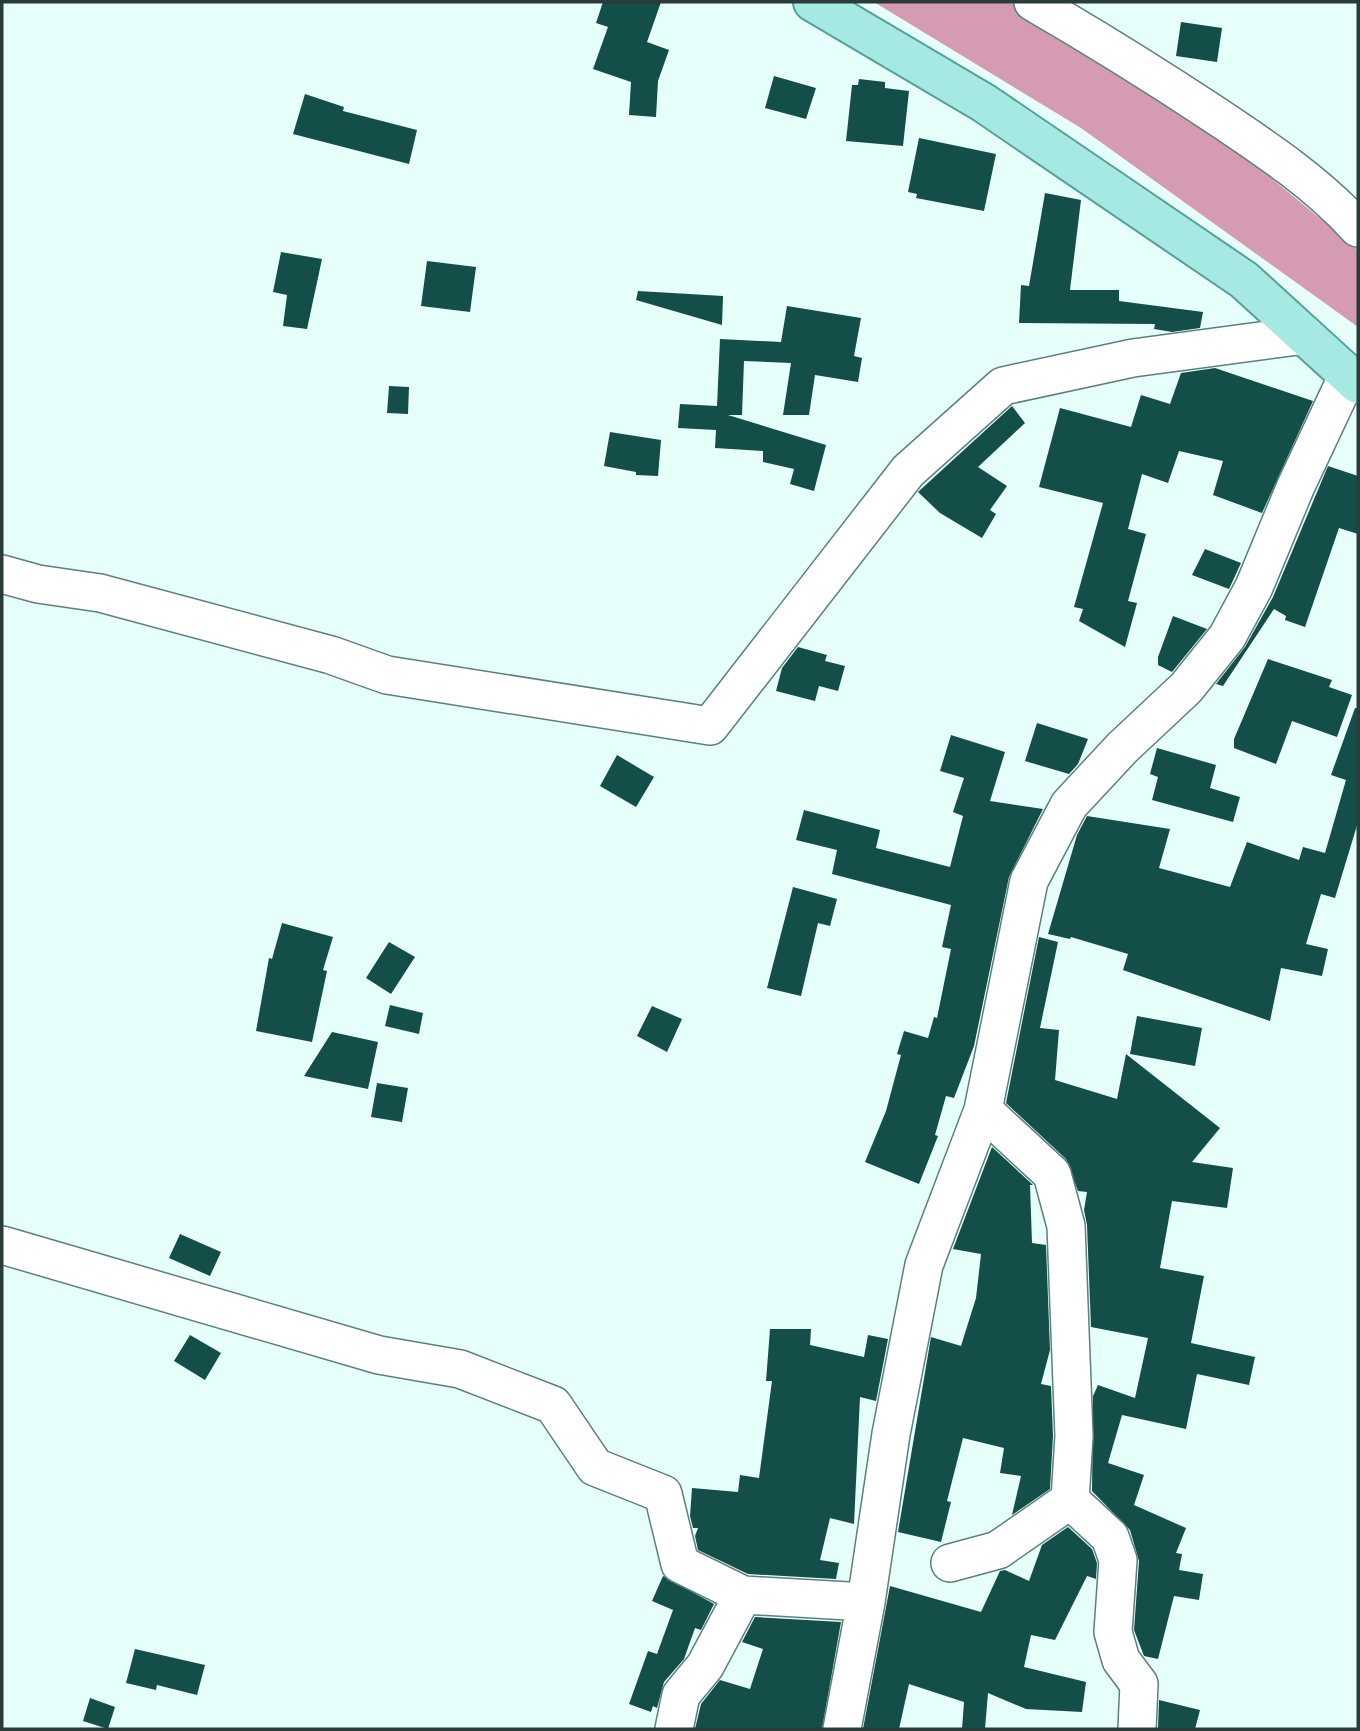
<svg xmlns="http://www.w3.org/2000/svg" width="1360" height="1731" viewBox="0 0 1360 1731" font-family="Merriweather,serif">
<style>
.water{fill:#d49bb2}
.building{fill:#144e49}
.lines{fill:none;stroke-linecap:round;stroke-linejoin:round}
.minor-casing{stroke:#5b817d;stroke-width:40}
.major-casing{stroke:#54a19a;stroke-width:42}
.minor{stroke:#fff;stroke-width:37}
.major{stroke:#a6e8e2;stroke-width:38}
</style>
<rect width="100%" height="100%" fill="#e6fffb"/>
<path class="water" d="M874 2H1010L1247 158 1358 250V327L1081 128Z"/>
<path class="building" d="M603 2H661L647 42 669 50 658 81 656 117 629 115 631 82 593 69 608 27 596 23Z
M1181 22 1222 28 1217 62 1176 56Z
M774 76 816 88 806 119 765 108Z
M859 79 885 82V88L909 91 903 146 846 141 852 85H858Z
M305 94 344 107 343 111 417 130 409 164 293 134Z
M919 138 996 154 984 211 916 198 917 194 908 192Z
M1045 193 1081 200 1070 290H1119V301L1203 312 1200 328 1172 332 1154 329 1155 324 1019 323 1021 285 1029 286Z
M281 252 322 259 307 329 283 326 287 295 273 292Z
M427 261 476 267 470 312 421 306Z
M638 291 723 296 722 325 636 300Z
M787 306 861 318 854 356 862 358 858 382 815 375 809 415H783L791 363 744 361 742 415H728L826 445 814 491 790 484 794 469 763 462V451L715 448 716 430 678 428 680 404 717 406 720 339 781 342Z
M1215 368 1313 401 1262 513 1213 495 1223 461 1179 451 1168 483 1142 474 1128 529 1146 534 1128 601 1137 603 1125 647 1079 621 1083 609 1074 607 1103 503 1039 487 1060 408 1131 427 1141 395 1170 404 1181 373Z
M389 386 409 387 408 414 387 413Z
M1012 406 1025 423 978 467 1007 486 990 510 996 514 982 538 940 513 918 492Z
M610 432 661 440 658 476 636 475V472L604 466Z
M1328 466 1358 476V534L1339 528 1305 627 1285 620 1286 616 1274 609 1223 686 1216 684 1245 647 1273 597Z
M1205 549 1241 563 1229 589 1192 575Z
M1173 616 1207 629 1172 672 1158 665V657Z
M798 647 827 655 825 661 845 666 838 691 819 686 815 701 776 691 782 668Z
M1268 659 1332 680 1329 687 1352 695 1337 737 1292 721 1276 764 1234 748V739Z
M1355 708H1358V822L1335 898 1321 894 1306 944 1328 949 1322 976 1281 968 1270 1021 1123 970 1128 954 1071 937 1070 939 1048 934 1077 835 1087 816 1170 829 1159 868 1230 887 1247 842 1299 860 1303 847 1325 853 1346 780 1331 775Z
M1037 723 1088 739 1078 764 1069 774 1025 761Z
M951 735 1005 752 990 801 1043 809 1009 877 974 1046 954 1098 946 1096 935 1135 938 1136 919 1184 865 1162 886 1111 901 1055 897 1054 904 1031 928 1038 934 1017 937 1018 951 949 942 947 951 905 832 874 837 850 796 840 804 810 880 830 876 848 950 867 963 816 953 812 964 778 940 771Z
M1157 748 1216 765 1210 788 1240 797 1233 822 1152 800 1158 777 1150 774Z
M617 755 654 777 636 807 600 786Z
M793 887 837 899 830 926 818 923 801 996 767 988Z
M282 923 333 937 323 970 327 971 312 1042 256 1031 269 958 272 959Z
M1039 937 1058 942 1040 1028 1059 1030 1055 1080 1117 1099 1126 1054 1220 1128 1192 1162 1233 1168 1227 1208 1172 1201 1160 1268 1204 1276 1191 1343 1255 1357 1249 1385 1197 1374 1186 1429 1122 1415 1108 1463 1144 1475 1134 1505 1186 1528 1176 1553 1182 1554 1179 1570 1203 1574 1199 1600 1174 1596 1158 1659 1144 1656 1134 1630 1139 1561 1130 1530 1092 1491 1093 1396 1098 1385 1135 1398 1148 1338 1091 1327 1087 1225 1084 1210 1087 1192 1078 1191 1066 1159 1006 1103Z
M389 942 415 957 391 994 366 978Z
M390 1005 423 1013 419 1034 385 1026Z
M652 1006 682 1019 667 1052 637 1036Z
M1137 1016 1202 1028 1195 1066 1130 1054Z
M332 1032 378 1042 368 1089 304 1076Z
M377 1083 408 1088 402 1122 371 1117Z
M992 1147 1033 1185H1030L1032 1243 1046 1245 1050 1350 1041 1384 1051 1386 1053 1436 1050 1489 1012 1515 1021 1476 1000 1473 1004 1448 963 1438 947 1501 951 1502 941 1542 898 1532 931 1337 961 1346 976 1298 981 1254 953 1249Z
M180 1234 221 1252 210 1276 169 1258Z
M770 1329H811L810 1345 864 1357 868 1335 888 1339 876 1401 860 1397 854 1524 830 1518 820 1560 839 1563 836 1579 748 1574 698 1550 695 1536 698 1528H693L690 1516 692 1488 738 1492 740 1475 759 1478 772 1381H766Z
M190 1335 221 1353 205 1380 174 1361Z
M1068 1527 1092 1549 1097 1563 1096 1579 1087 1576 1055 1640 1031 1635 1024 1667 1086 1682 1082 1712 1026 1709 988 1693 985 1729H962L964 1702 909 1684 899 1729H863L890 1586 981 1612 1000 1571 1005 1570 1029 1581 1042 1545Z
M663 1576 714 1604 701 1630 695 1628 684 1659 664 1682 657 1708 653 1706 651 1712 629 1704 648 1651 657 1654 673 1610 652 1601Z
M755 1617 841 1622 822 1729H695L701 1704 720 1680 750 1689 763 1649 742 1642Z
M135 1649 205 1665 197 1695 157 1685 156 1690 126 1683Z
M90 1698 115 1707 108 1729 83 1721Z
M1159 1700 1200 1710 1195 1729H1158Z"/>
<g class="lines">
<g class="minor-casing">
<path id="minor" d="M1033 2C1095 38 1156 76 1215 115 1266 149 1317 183 1358 228
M2 574 38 584 100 593 331 655 387 675 710 726 908 471 1003 386 1133 358 1305 335
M983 1110 1052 1174 1066 1226 1074 1436 1070 1500 1110 1537 1118 1560 1113 1632 1121 1660 1139 1684 1137 1729
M2 1245 379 1355 460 1369 553 1405 595 1467 663 1494 680 1564 743 1595
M950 1563 998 1550 1070 1500
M674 1729 681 1695 705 1666 743 1595 866 1602
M842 1729 866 1602 891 1434 924 1265 983 1110 1029 881 1069 805 1122 748 1186 688 1227 637 1254 587 1295 488 1348 375"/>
</g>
<g class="major-casing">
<path id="major" d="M813 2 984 103 1244 280 1358 384"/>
</g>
<use href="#minor" class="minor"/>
<use href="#major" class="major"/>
</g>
<rect width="1360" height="1731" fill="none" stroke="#2b3b39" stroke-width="7"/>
</svg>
